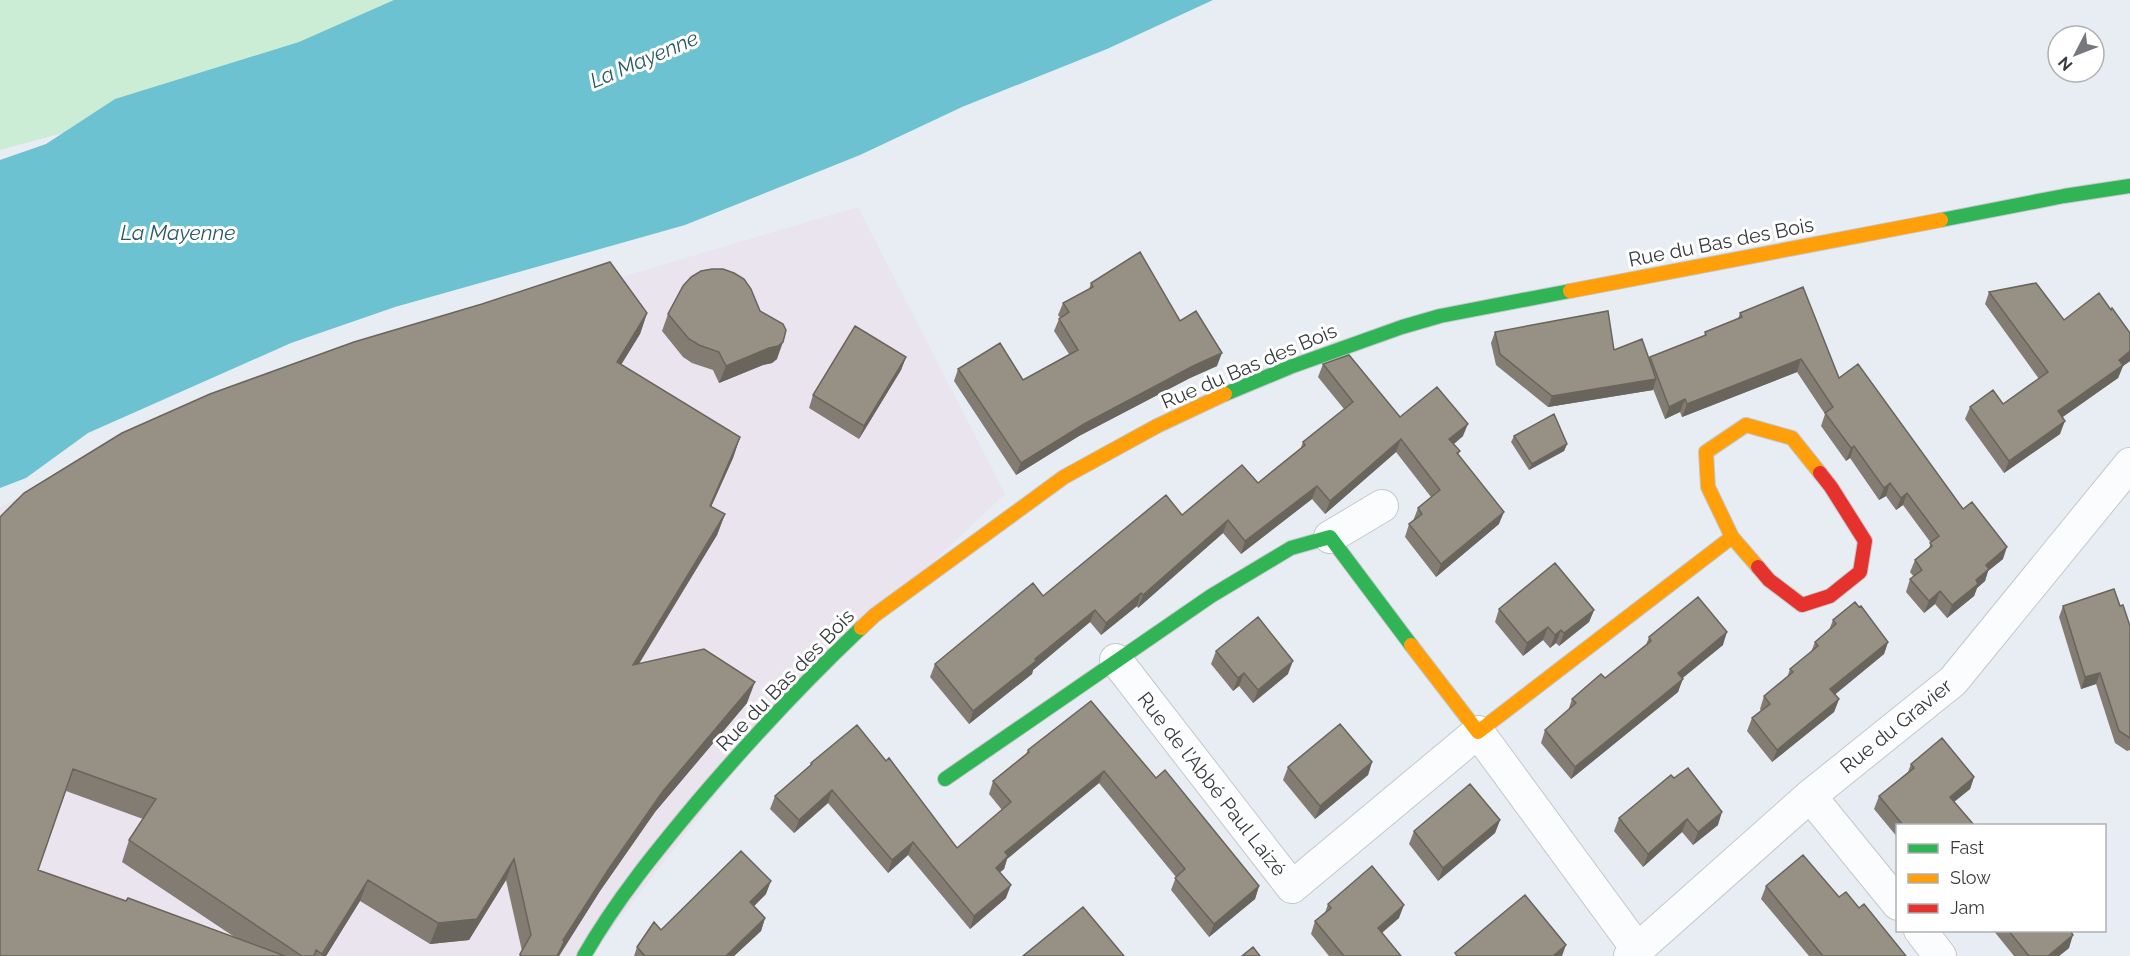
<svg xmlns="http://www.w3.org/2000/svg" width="2130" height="956" viewBox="0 0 2130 956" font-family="Raleway,sans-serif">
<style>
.industrial{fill:#eae4ef}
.green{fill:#ccedd5}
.water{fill:#6cc2d0}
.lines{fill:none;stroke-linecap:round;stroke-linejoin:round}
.street-casing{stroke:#c4c8cc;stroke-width:34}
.fast-casing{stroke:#c4c8cc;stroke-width:16}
.slow-casing{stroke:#c4c8cc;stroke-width:16}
.jam-casing{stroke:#c4c8cc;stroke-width:16}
.street{stroke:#fbfcfd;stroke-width:32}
.fast{stroke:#30b455;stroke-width:14}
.slow{stroke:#ff9f0a;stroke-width:14}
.jam{stroke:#e5322d;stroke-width:14}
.wall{fill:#827c72;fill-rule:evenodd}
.shaded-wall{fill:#6a655c}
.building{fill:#979084;stroke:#6a655c;stroke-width:1.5}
.labels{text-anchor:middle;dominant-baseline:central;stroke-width:6;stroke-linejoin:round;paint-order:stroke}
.street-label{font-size:20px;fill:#373b3e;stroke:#fff}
.water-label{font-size:21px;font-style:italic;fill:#2b5c64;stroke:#fff}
</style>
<rect width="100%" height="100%" fill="#e7edf2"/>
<path class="industrial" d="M858 207 1005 494 794 693 591 956H0V507L208 399Z"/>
<path class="green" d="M0 0H525L493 16 0 150Z"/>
<path class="water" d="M394 0H1213L1107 49 962 107 860 155 685 225 395 307 291 343 88 433 26 478 0 488V160L46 144 115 99 299 42Z"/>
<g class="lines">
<g class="street-casing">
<path id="street" d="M1330 537 1382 506
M1116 660 1292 887 1478 732 1638 950
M1810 796 1898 904
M1920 930 1940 956
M1630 956 1810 796 1953 681 2130 464"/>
</g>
<g class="fast-casing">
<path id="fast" d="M1941 220 2064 196 2130 186
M1225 394 1290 367 1402 327 1440 316 1570 291
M945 779 1211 596 1291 548 1330 537 1411 645
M584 956C616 900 657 850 698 801 749 741 803 683 861 628"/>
</g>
<g class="slow-casing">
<path id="slow" d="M1570 291 1941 220
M1732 537 1708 487 1706 452 1746 425 1792 438 1820 473
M861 628 875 615 1064 477 1157 426 1225 394
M1411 645 1478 732 1732 537 1758 567"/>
</g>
<g class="jam-casing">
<path id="jam" d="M1758 567 1769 580 1802 605 1830 596 1860 572 1865 541 1831 487 1820 473"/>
</g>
<use href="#street" class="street"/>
<use href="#fast" class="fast"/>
<use href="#slow" class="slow"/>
<use href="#jam" class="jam"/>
</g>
<path class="wall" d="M1091 283 1180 321 1217 366 1190 378 1079 436 1016 475 954 381 958 369 1023 380 1069 354 1054 331 1059 319 1060 318 1058 315 1063 303 1089 289Z
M1989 292 2064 320 2111 310 2130 333V361L2123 366 2118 378 2062 417 2060 434 2004 473 1965 419 1970 407 2003 404 2039 379 1985 304Z
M647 313 640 334 621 365 740 437 733 458 711 507 725 514 717 535 639 664 747 703 655 812 600 891 559 956H519L522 951 506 880 469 940 430 944 360 901 326 956H0V517ZM66 791 143 819 129 840 122 862 236 938 126 901 38 870Z
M1740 313 1839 378 1963 509 2003 559 1988 571 1985 581 1977 588 1974 596 1947 618 1935 604 1924 613 1906 592 1910 579 1914 577 1910 572 1915 560 1928 550 1931 543 1903 505 1896 510 1886 496 1879 500 1850 458 1846 461 1821 426 1825 414 1797 372 1682 417 1680 412 1665 419 1653 389V390L1548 407 1496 365 1491 343 1495 332 1614 350 1649 359 1650 357 1704 336 1705 332 1738 319Z
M668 314 777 359 772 363 763 365 719 383 713 370 692 363 683 357 662 331Z
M906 357 901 370 859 439 809 408 813 395Z
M1323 364 1400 417 1463 436 1454 444 1460 451 1458 455 1499 524 1436 577 1405 537 1409 524 1413 521 1418 508 1431 497 1396 452 1325 514 1312 499 1241 554 1223 533 1138 608 1137 606 1101 635 1090 622 1033 670 1032 674 969 724 930 677 935 664 1043 596 1182 515 1258 483 1300 450 1303 442 1344 409 1318 377Z
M1514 436 1567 444 1564 451 1529 470 1511 442Z
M2063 606H2120L2130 626V750L2127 751 2115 743 2096 684 2081 689 2059 617Z
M1499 609 1594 610 1589 622 1559 646 1556 643 1550 648 1543 640 1523 656 1495 622Z
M1833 620 1888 642 1884 654 1835 694 1839 699 1834 712 1772 762 1747 731 1752 718 1761 711 1760 709 1764 696 1787 678 1790 669 1811 652 1815 642 1829 630Z
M1649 637 1723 645 1682 678 1678 692 1571 779 1541 743 1545 730 1568 711 1572 699 1605 678 1646 645Z
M1216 651 1288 674 1253 703 1239 686 1233 691 1211 664Z
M1028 750 1156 778 1259 886 1255 899 1209 937 1171 890 1176 877 1099 783 1007 859 1004 869 1000 872 1006 898 970 929 908 855 888 873 828 803 794 833 770 809 775 796 810 766 811 763 957 848 1002 810 989 794 993 781 1026 754Z
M1372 762 1368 775 1315 819 1283 780 1288 767Z
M1911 764 1974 777 1970 789 1954 802 1974 825H1898V838L1874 809 1879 796 1908 772Z
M1674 778 1718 825 1693 845 1682 832 1643 867 1614 831 1619 818Z
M1500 820 1495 833 1438 881 1409 844 1414 831Z
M1766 886 1839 897 1859 908 1906 956H1809L1761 899Z
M766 894 754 906 765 918 761 931 734 956H634L637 947 661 930Z
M1328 904 1399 918 1382 933 1401 956H1329L1311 934 1315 921 1325 913Z
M1993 930H2070L2069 948 2059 956H2014Z"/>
<path class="shaded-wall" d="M647 313 640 334 609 384 617 362Z
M783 342 777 359 772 363 763 365 719 383 726 366Z
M2130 351V361L2123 366 2118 378 2053 424 2058 411 2119 360Z
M1222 353 1217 366 1190 378 1079 436 1016 475 1021 463 1084 424 1195 365Z
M906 357 901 370 859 439 864 426Z
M1801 359 1797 372 1682 417 1687 404Z
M1656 379 1653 390 1548 407 1552 396Z
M1685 399 1680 412 1665 419 1669 407Z
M2065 421 2060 434 2004 473 2009 461Z
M1468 424 1463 436 1445 451 1449 439Z
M740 437 733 458 702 527 710 506Z
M1401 439 1396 452 1325 514 1330 501Z
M1567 444 1564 451 1529 470 1532 464Z
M1854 446 1850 458 1846 461 1851 448Z
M1890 483 1886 496 1879 500 1884 488Z
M1317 486 1312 499 1241 554 1245 541Z
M1907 493 1903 505 1896 510 1901 498Z
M1504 512 1499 524 1436 577 1441 564Z
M725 514 717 535 625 686 633 665Z
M1228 520 1223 533 1138 608 1143 595Z
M2007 547 2003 559 1988 571 1985 581 1977 588 1974 596 1947 618 1952 605 1986 565Z
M1940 591 1935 604 1924 613 1929 601Z
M1141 593 1137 606 1101 635 1106 623Z
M1095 610 1090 622 1033 670 1032 674 969 724 973 711Z
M1594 610 1589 622 1559 646 1564 633Z
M1548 627 1543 640 1523 656 1527 643Z
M1561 630 1556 643 1550 648 1555 635Z
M1727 632 1723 645 1673 686 1678 673Z
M1888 642 1884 654 1826 702 1830 689Z
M1293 661 1288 674 1253 703 1258 690Z
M1244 673 1239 686 1233 691 1238 678Z
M2100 673 2096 684 2081 689 2085 677Z
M1683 679 1678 692 1571 779 1575 767Z
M755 682 747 703 655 812 600 891 559 956H556L563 940 608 870 663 791Z
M1839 699 1834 712 1772 762 1777 750Z
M1372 762 1368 775 1315 819 1320 806Z
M1104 771 1099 783 1007 859 1004 869 991 880 996 868 1005 852Z
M1974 777 1970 789 1945 809 1950 797Z
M832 790 828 803 794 833 799 820Z
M1722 812 1718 825 1693 845 1698 832Z
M1687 819 1682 832 1643 867 1648 854Z
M1500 820 1495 833 1438 881 1443 868Z
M913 842 908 855 888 873 892 860Z
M514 859 506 880 469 940 430 944 438 923Z
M368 880 360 901 326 956H322Z
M771 881 766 894 745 915 750 902Z
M1011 885 1006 898 970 929 974 916Z
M1259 886 1255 899 1209 937 1214 924Z
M1404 905 1399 918 1373 940 1378 928Z
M765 918 761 931 734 956H726Z
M2073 935 2069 948 2059 956H2048Z
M1566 945 1562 956H1553Z"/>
<path class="building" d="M1140 252 1180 321 1196 311 1222 353 1195 365 1084 424 1021 463 958 369 1000 343 1023 380 1078 350 1059 319 1069 312 1063 303 1093 287 1091 283Z
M610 262 647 313 617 362 740 437 710 506 725 514 633 665 704 649 755 682 663 791 608 870 563 940 564 942 557 956H521L520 954 531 935 514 859 477 919 438 923 368 880 322 954 316 950 314 956H302L129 840 156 799 73 769 38 870 126 901 128 898 285 956H0V517L24 493 122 433 210 394 354 342 482 304Z
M712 269H723L734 273 744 279 751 289 760 311 783 324 786 330 783 342 778 346 769 348 726 366 719 352 699 345 689 339 668 314 683 286 691 277 701 271Z
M2036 283 2064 320 2099 293 2111 310 2112 308 2130 333V351L2119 360 2123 365 2058 411 2065 421 2009 461 1970 407 1993 390 2003 404 2048 372 1989 292Z
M1803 287 1839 378 1858 364 1963 509 1972 502 2007 547 1986 565 1989 569 1976 580 1978 584 1952 605 1940 591 1929 601 1910 579 1922 570 1915 560 1932 546 1930 543 1939 536 1907 493 1901 498 1890 483 1884 488 1854 446 1851 448 1825 413 1833 407 1801 359 1687 404 1685 399 1669 407 1650 357 1706 335 1705 332 1742 317 1740 313Z
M1608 311 1614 350 1642 339 1656 379 1552 396 1500 354 1495 332Z
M855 326 906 357 864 426 813 395Z
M1349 355 1400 417 1437 387 1468 424 1449 439 1460 451 1457 453 1504 512 1441 564 1409 524 1422 514 1418 508 1440 490 1401 439 1330 501 1317 486 1245 541 1228 520 1143 595 1141 593 1106 623 1095 610 1035 659 1036 661 973 711 935 664 1033 583 1043 596 1166 495 1182 515 1242 465 1258 483 1305 445 1303 442 1353 402 1323 364Z
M1554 414 1567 444 1532 464 1514 436Z
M1555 563 1594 610 1564 633 1561 630 1555 635 1548 627 1527 643 1499 609Z
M2114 589 2120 606 2123 605 2130 626V738L2119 731 2100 673 2085 677 2063 606Z
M1698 597 1727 632 1678 673 1683 679 1575 767 1545 730 1576 703 1572 699 1601 674 1605 678 1651 641 1649 637Z
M1855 602 1859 607 1861 606 1888 642 1830 689 1839 699 1777 750 1752 718 1770 704 1764 696 1793 672 1790 669 1818 646 1815 642 1836 624 1833 620Z
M1258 617 1293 661 1258 690 1244 673 1238 678 1216 651Z
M1091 701 1156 778 1165 770 1259 886 1214 924 1175 878 1185 869 1104 771 1005 852 1008 856 996 868 1011 885 974 916 913 842 892 860 832 790 799 820 775 796 812 764 811 763 857 725 886 761 889 758 957 848 1011 802 993 781 1029 752 1028 750Z
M1340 724 1372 762 1320 806 1288 767Z
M1942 738 1974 777 1950 797 1974 825H1903L1879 796 1914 768 1911 764Z
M1688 768 1722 812 1698 832 1687 819 1648 854 1619 818 1671 775 1674 778Z
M1470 784 1500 820 1443 868 1414 831Z
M741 851 771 881 750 902 765 918 726 956H645L637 947 654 922 661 930Z
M1803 855 1839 897 1846 892 1859 908 1864 904 1906 956H1823L1766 886Z
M1372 866 1404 905 1378 928 1401 956H1344L1315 921 1331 908 1328 904Z
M1525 895 1566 945 1553 956H1457L1455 953Z
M1083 907 1124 956H1023Z
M2008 930H2070L2073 935 2048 956H2029Z
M1253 947 1260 956H1242Z"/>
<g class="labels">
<g class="street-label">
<text transform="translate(1721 242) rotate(-11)">Rue du Bas des Bois</text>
<text transform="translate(1249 366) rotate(-23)">Rue du Bas des Bois</text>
<text transform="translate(785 680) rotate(-46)">Rue du Bas des Bois</text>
<text transform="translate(1896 726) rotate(-39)">Rue du Gravier</text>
<text transform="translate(1212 784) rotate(52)">Rue de l'Abbé Paul Laizé</text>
</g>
<g class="water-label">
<text transform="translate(644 59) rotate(-23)">La Mayenne</text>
<text x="178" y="232">La Mayenne</text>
</g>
</g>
<rect x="1896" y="824" width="210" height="108" fill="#ffffff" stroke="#afb1b2" stroke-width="1.5"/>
<rect x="1908" y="844" width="30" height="9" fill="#30b455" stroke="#afb1b2" stroke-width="1.5"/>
<text x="1950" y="854" font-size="18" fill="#373b3e">Fast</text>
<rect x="1908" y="874" width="30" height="9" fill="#ff9f0a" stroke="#afb1b2" stroke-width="1.5"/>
<text x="1950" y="884" font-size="18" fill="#373b3e">Slow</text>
<rect x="1908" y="904" width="30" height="9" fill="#e5322d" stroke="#afb1b2" stroke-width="1.5"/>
<text x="1950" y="914" font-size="18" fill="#373b3e">Jam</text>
<g transform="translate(2076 54) rotate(228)"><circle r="28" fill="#ffffff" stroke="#afb1b2" stroke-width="1.5"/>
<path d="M0-4.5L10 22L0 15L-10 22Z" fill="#75797d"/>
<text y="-9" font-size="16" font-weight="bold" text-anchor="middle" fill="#373b3e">N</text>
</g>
</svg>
